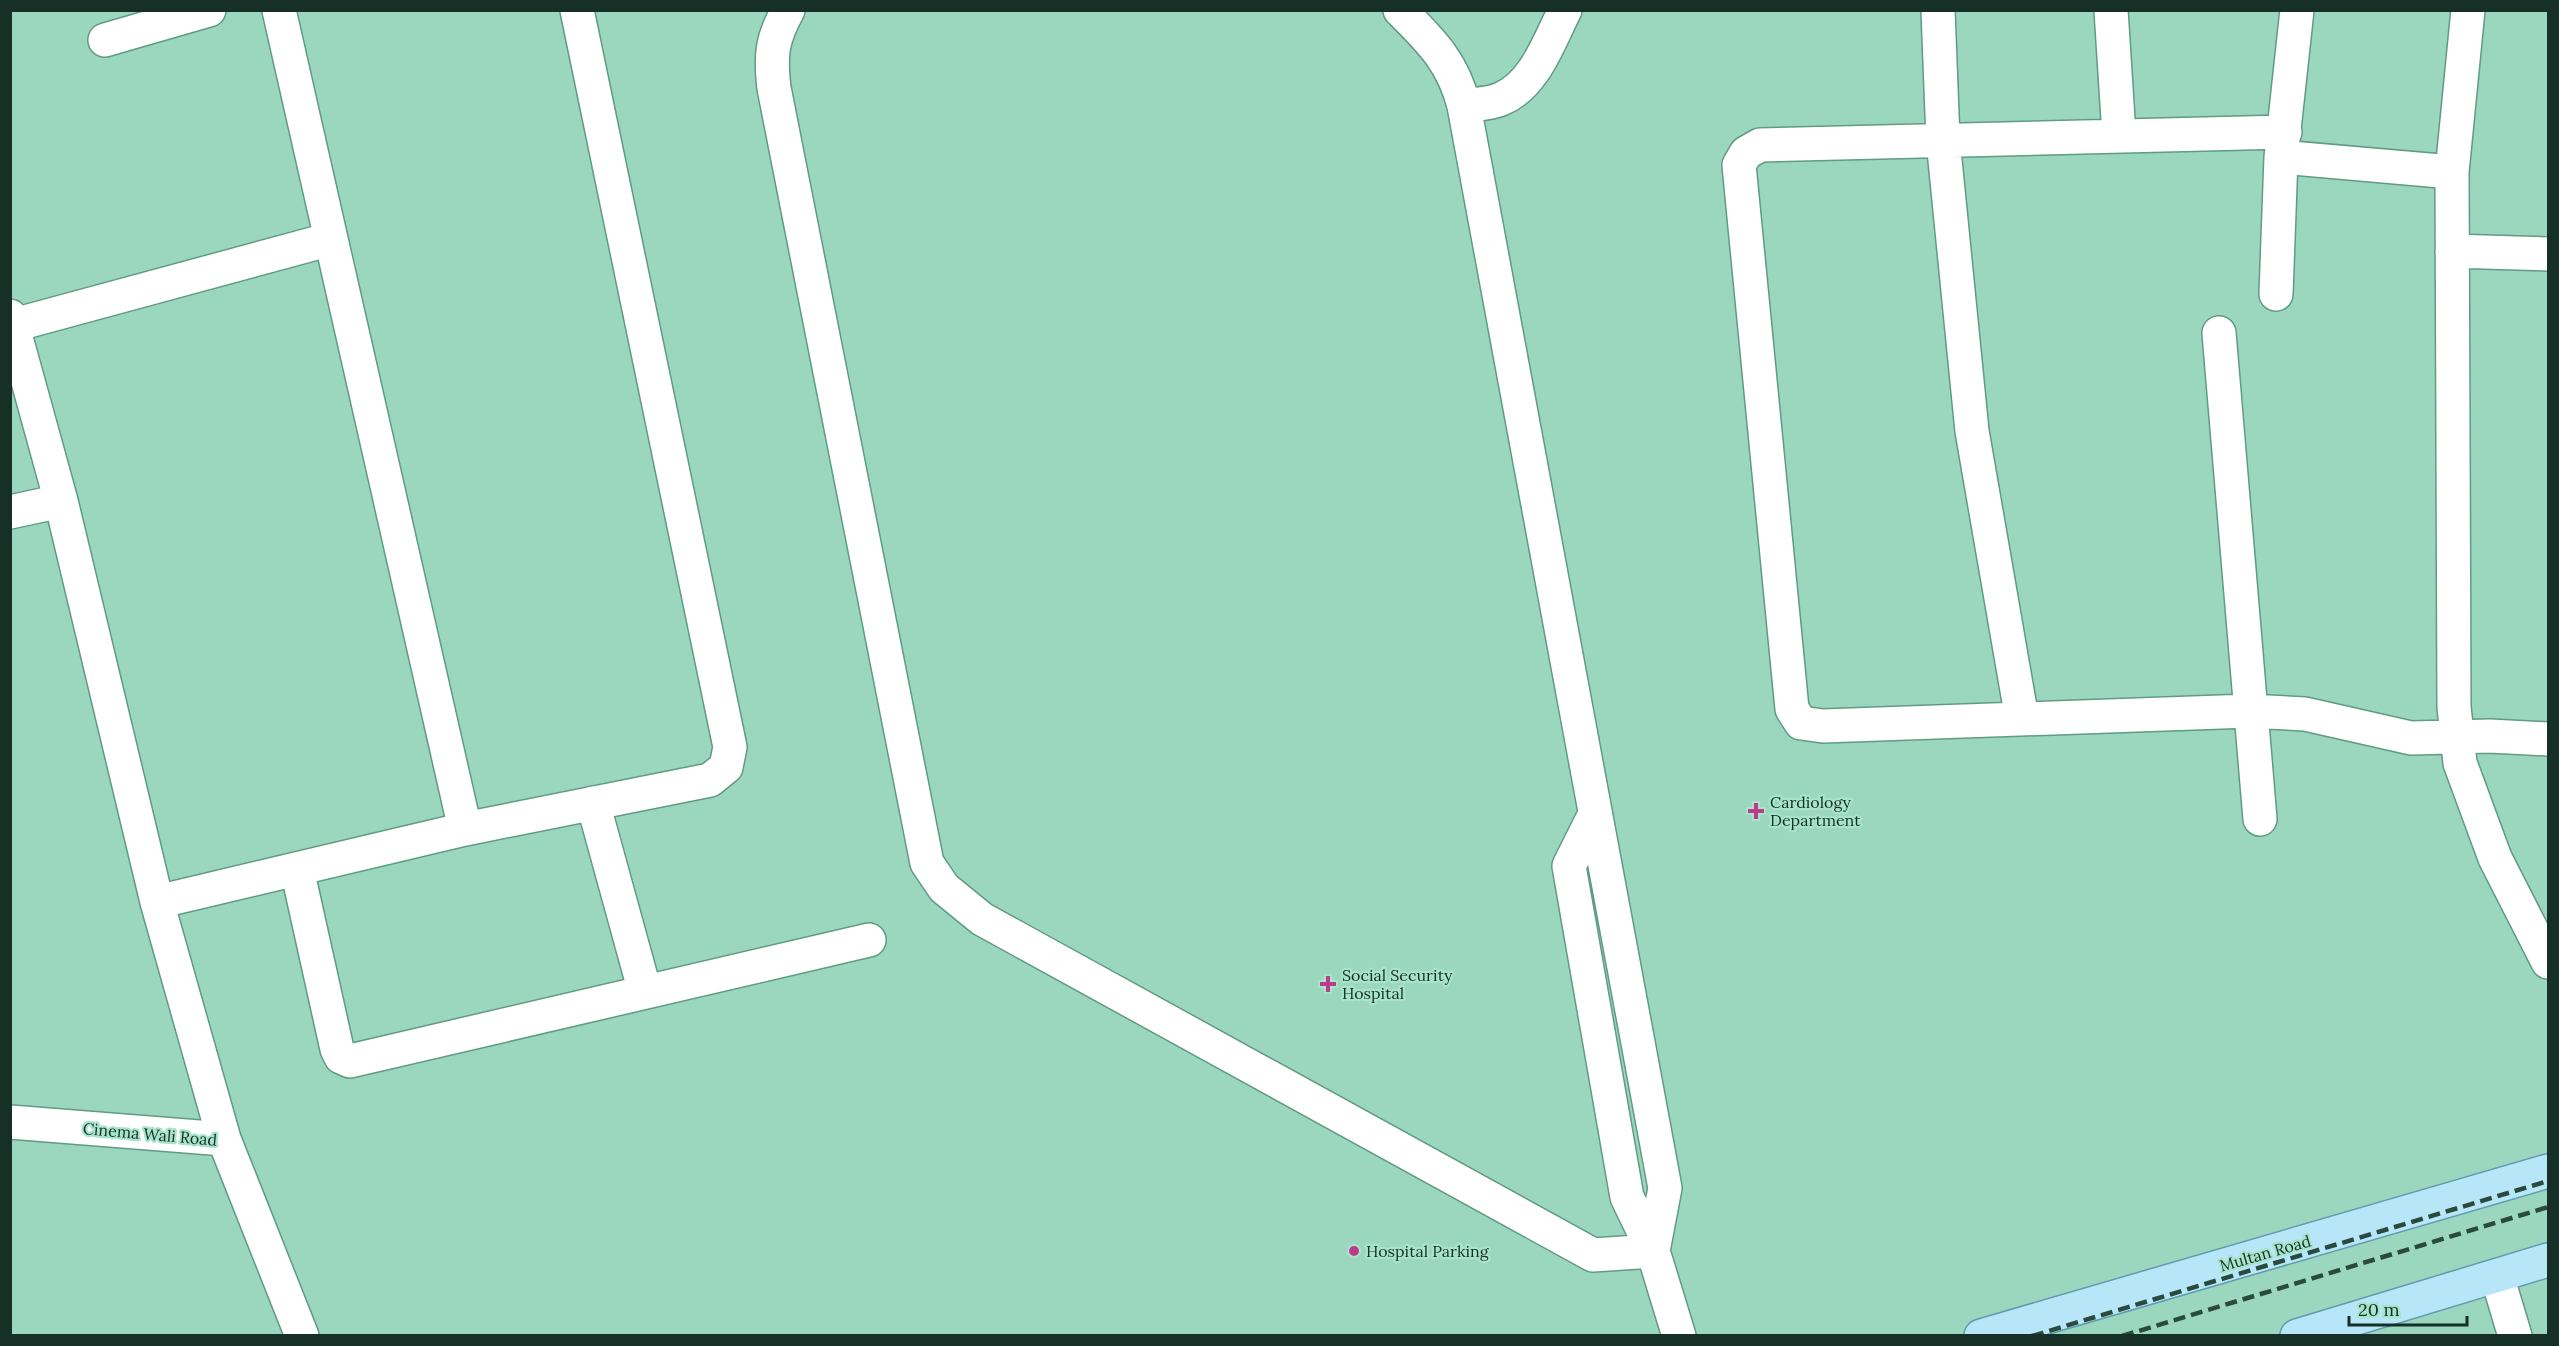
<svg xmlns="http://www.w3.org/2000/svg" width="2559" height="1346" viewBox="0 0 2559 1346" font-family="Lora,serif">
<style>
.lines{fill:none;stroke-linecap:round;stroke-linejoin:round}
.minor-casing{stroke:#609b84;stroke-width:36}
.major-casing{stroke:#619bad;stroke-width:36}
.minor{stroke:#fff;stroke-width:33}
.major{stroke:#b8e6f9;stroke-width:33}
.rail{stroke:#2b4a3e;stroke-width:4.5;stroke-dasharray:12 6;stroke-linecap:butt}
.poi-dot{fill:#bb3c89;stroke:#a7e4cb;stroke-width:2}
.labels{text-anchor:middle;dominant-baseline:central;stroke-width:4.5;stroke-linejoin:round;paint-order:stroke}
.poi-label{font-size:16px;fill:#173027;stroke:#a7e4cb;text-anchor:start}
.street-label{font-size:16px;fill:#173027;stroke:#a7e4cb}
</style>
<rect width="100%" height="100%" fill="#9ad7be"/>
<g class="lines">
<g class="minor-casing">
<path id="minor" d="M279 10 465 829
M788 10C772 39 770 55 774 88L927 863 944 888 982 919 1593 1255 1653 1251 1627 1197 1569 866 1595 814
M1400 10C1431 41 1453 62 1464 106L1665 1188 1653 1251 1679 1336
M1938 10 1943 140 1972 431 2022 719
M2111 10 2119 135
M2468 10 2452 172 2454 707 2460 763 2495 858 2548 962
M105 40 209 10
M1464 106C1475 104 1490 104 1501 99 1535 85 1549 41 1565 10
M2285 132 1760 145 1746 153 1739 165 1792 709 1801 723 1823 726 2249 711 2305 714 2411 738 2490 736 2548 739
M2281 157 2452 172
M2452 251 2548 254
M2276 294 2281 157 2297 10
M10 316 61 501 157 902 224 1139
M14 325 331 239
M2219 333 2260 819
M10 512 61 501
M593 803 645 992
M297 869 337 1049 341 1057 350 1061 869 940
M157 902 465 829 710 780 726 767 730 747 577 10
M10 1122 224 1139 302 1336
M2497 1276 2515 1336"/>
</g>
<g class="major-casing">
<path id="major" d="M1981 1336 2548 1171
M2297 1336 2548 1260"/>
</g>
<use href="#minor" class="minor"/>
<use href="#major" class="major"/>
<path class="rail" d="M2032 1336 2548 1181
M2122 1336 2548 1207"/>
</g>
<g class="poi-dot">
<path d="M1753 802h6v6h6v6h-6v6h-6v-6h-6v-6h6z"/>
<path d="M1325 975h6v6h6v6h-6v6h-6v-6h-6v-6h6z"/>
<circle cx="1354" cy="1251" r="6"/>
</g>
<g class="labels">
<g class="poi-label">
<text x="1770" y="802">Cardiology<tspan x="1770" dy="18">Department</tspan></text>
<text x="1342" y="975">Social Security<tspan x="1342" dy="18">Hospital</tspan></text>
<text x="1366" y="1251">Hospital Parking</text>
</g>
<g class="street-label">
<text transform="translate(150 1134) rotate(5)">Cinema Wali Road</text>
<text transform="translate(2265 1253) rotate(-16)">Multan Road</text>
</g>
</g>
<rect width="2559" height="1346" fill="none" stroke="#173027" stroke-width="24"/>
<path d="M2349 1316v9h118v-9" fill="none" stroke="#173027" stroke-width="3"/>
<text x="2358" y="1316" font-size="18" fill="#173027" stroke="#a7e4cb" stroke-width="4.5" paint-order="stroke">20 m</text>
</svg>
